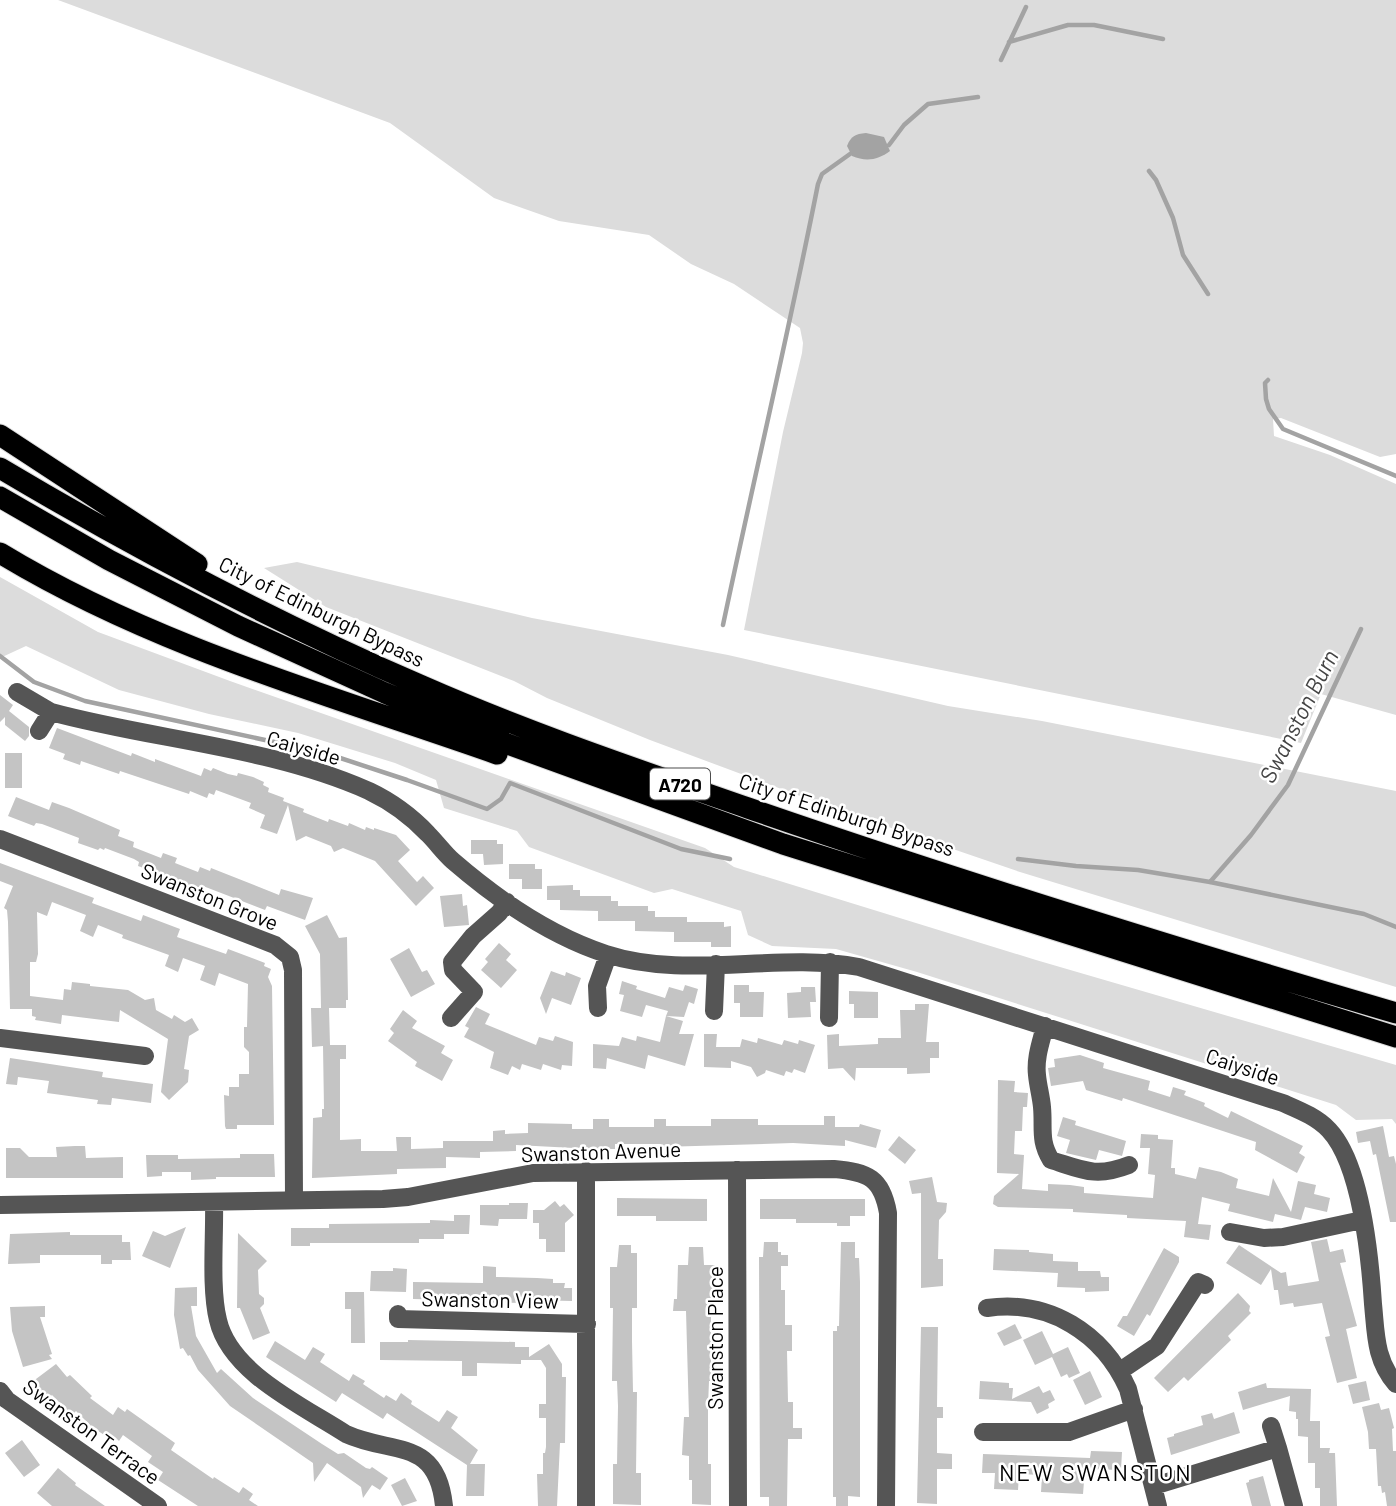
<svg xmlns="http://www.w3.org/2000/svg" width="1396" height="1506" viewBox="0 0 1396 1506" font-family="Barlow,sans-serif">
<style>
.green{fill:#dcdcdc}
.water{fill:#a3a3a3}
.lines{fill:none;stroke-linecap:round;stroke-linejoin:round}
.stream{stroke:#a3a3a3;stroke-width:4.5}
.building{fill:#c4c4c4}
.highway-casing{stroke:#dbdbdb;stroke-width:23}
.minor{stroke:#555;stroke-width:18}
.highway{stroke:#000;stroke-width:21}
.labels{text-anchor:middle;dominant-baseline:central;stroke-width:5;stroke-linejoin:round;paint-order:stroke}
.shield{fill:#fff;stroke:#4c4c4c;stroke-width:2}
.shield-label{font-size:19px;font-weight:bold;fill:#000}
.street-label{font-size:21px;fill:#000;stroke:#fff}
.water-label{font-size:23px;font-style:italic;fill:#444;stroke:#fff}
.neighbourhood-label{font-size:23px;letter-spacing:2px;fill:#000;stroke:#fff}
</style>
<rect width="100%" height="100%" fill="#fff"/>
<path class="green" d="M58 0H1396V454L1380 457 1281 418 1273 419 1274 436 1330 455 1396 484V715L1321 694 1301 743 744 630 783 432 802 353 803 343 800 328 734 284 691 264 649 235 559 221 494 198 390 123Z
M297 562 532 618 728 655 948 706 1042 721 1396 791V987L1020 872 827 806 650 740 547 698 514 681 326 607 264 568Z
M0 577 98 632 230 681 705 848 734 867 1036 960 1396 1065V1124L1392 1119 1356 1120 1336 1105 917 972 836 949 772 946 748 935 741 911 672 889 654 893 529 847 517 831 444 808 436 780 395 763 298 733 209 714 119 690 26 646 0 658Z"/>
<path class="water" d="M866 133 884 137 890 151C878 160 866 162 852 156L847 146C851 136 855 134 866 133Z"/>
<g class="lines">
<path class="stream" d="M1009 42 1068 25H1094L1163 39
M1001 60 1026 7
M889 145 904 125 928 104 978 97
M1149 171 1156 180 1173 218 1183 255 1208 294
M1268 380 1265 383 1266 399 1269 409 1283 429 1396 476
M723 625C754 478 789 331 818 184L822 174 850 154
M0 656 34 682 85 701 325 753 407 780 487 809 501 799 510 783 681 849 730 859
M1018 859 1076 866 1138 870 1210 882 1364 914 1396 927
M1210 882 1251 835 1288 785 1361 629"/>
</g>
<path class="building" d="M0 695 13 705 9 711 29 727V736L25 741 5 725V717L0 722Z
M57 728 131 756 132 753 155 762V759L201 776 204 768 211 771 213 768 228 774 237 776 238 773 253 777 264 782 263 785 269 788 268 792 284 798 283 801 304 809 303 812 328 822 329 819 348 826 349 823 365 830 366 827 374 830V828L396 835 410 850 398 861 417 882 423 876 434 888 416 906 375 861 343 848 334 852 331 846 306 836 296 841 288 805 277 834 260 828 265 815 249 808 251 803 216 790 214 795 209 793 207 798 190 791 189 794 120 771 119 774 81 761 80 765 63 759 65 754 49 748Z
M5 753H22V788H5Z
M16 797 49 810 52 802 69 808 120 830 118 836 134 842 133 847 161 858 163 853 177 858 175 863 198 872 200 867 210 871 211 868 279 895 281 889 313 898 305 920 267 906 265 910 203 886 200 893 167 881 169 877 138 866 139 862 134 859 105 848 104 850 100 848 98 850 78 843 79 838 42 824 36 823 34 826 8 816Z
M471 840H497V844H503V864L484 865 483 854H471Z
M0 863 94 898 92 903 141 921 143 915 180 929 177 937 226 954 228 949 265 963 264 966 271 969 268 977 272 986 274 1125H237V1129H226L225 1126 224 1095 229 1096V1087H239V1074H249V1052L244 1047V1027H247L248 984 219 973 215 986 200 980 205 966 183 958 178 972 165 966 169 955 122 938 123 935 98 925 93 937 80 931 86 915 52 902 47 916 37 912 38 954 36 962H30V996L63 1000 64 989 71 990 72 982 90 984V986L128 990 145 1000 154 998 156 1010 172 1019 174 1015 185 1022 192 1018 199 1030 189 1036 184 1069 189 1070 188 1082 169 1100 161 1092 168 1039 120 1010 119 1022 62 1015 61 1024 35 1020 36 1017 32 1016V1009H10L8 922 7 910 4 908 13 886 0 881Z
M509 864H535V869H542V889H522V879H509Z
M573 885V890H580V896H611V901H618V906H648V911H655V917H687V922H724V927L731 926V947H711V942H674V932L635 931V921H598V911L560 910V900H547V886Z
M462 894 463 906 467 905 469 925 444 927 440 896Z
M327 915 339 938 347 937 348 1000H346V1008H329L330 1045H346V1059H340V1140L361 1139V1151H397L396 1137H411V1149L443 1148V1141H493V1131L505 1130V1134L528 1133V1123L572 1124V1129H593V1119H609V1127H654V1119H666V1126H711V1119H758V1125H824V1116H835V1127H859L860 1124 881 1130 876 1148 845 1140V1146L793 1143 661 1147V1144H615V1149H593L516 1145V1151L480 1152V1158L446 1157V1168L397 1169V1174L312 1178 313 1118 322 1117V1109H324L323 1046 312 1047 311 1008H321L320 954 305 926Z
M499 943 511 954 506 960 517 970 501 988 481 970 488 962 485 959Z
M409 948 422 972 427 970 435 984 411 997 390 959Z
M551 971 565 976 566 972 581 978 571 1005 552 998 546 1014 540 998Z
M622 981 637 986 636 989 665 998 669 987 683 991 685 985 698 989 694 1004 689 1002 684 1017 666 1016 668 1011 646 1005 642 1017 620 1011 624 995 619 994Z
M734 985H749V992H764L763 1017H740V1003H734Z
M801 987H815L816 1002H810L811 1017 788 1018 787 993 801 992Z
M849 991 878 992V1018H854V1004H849Z
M915 1004H929L926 1042H939V1058H930V1073L907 1074V1068H856L855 1081 843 1068 828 1069 827 1035 839 1034V1046L878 1044V1038H901L900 1010H915Z
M476 1007 490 1014 485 1024 536 1045 539 1037 553 1041 555 1036 573 1042 572 1066 562 1065 561 1070 543 1064 541 1070 522 1064 520 1070 512 1066 508 1075 490 1068 494 1052 464 1037 469 1028 465 1026Z
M403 1010 417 1021 412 1028 445 1046 441 1053 453 1060 442 1081 415 1066 417 1062 388 1041 394 1033 390 1029Z
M666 1016 683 1021 679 1034H694L685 1066 648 1055 645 1069 607 1058 606 1069 593 1068V1044L619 1046 622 1037 636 1041 637 1036 660 1042Z
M704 1034H717L716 1047H740L742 1039 757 1043 758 1038 782 1045 784 1040 798 1044 799 1040 815 1045 805 1073 794 1069 792 1073 786 1071 784 1076 766 1070 765 1073 757 1077 751 1067 731 1061V1068L704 1067Z
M1080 1055 1104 1063 1103 1068 1150 1081 1148 1090 1170 1097 1173 1087 1186 1091 1184 1095 1205 1103 1204 1106 1228 1118 1231 1111 1303 1146 1299 1153 1305 1157 1297 1173 1255 1150 1256 1142 1123 1098 1122 1101 1086 1090 1083 1081 1051 1086 1048 1068 1055 1067 1054 1059Z
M10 1058 103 1072 102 1077 153 1084 151 1103 112 1098 111 1105 97 1104 98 1100 47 1093 49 1081 18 1077 17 1085 6 1084Z
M998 1080 1015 1081 1014 1092 1028 1093 1027 1107H1023L1022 1131H1015L1014 1154 1024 1155 1022 1189 1048 1191V1184L1070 1185 1084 1187V1193L1153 1198 1155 1175 1148 1174 1150 1148H1140L1141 1134 1158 1135V1139L1173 1140 1171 1168H1175V1174L1196 1179 1199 1167 1221 1172 1238 1179 1236 1188 1269 1196 1273 1178 1291 1212 1298 1181 1316 1185 1314 1194 1330 1198 1327 1212 1305 1207 1301 1220 1275 1214 1273 1222 1228 1211 1230 1204 1202 1197 1198 1224 1211 1225 1209 1240 1184 1237 1186 1221 1127 1218V1215L1073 1212V1209L998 1207 993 1204 994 1196 1019 1174 997 1173Z
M1063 1117 1076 1121 1075 1125 1126 1141 1122 1156 1099 1150 1096 1160 1066 1153 1070 1140 1057 1136Z
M1383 1126 1389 1157 1394 1156 1396 1164V1222H1390L1376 1154 1373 1155 1370 1141 1358 1143 1356 1132Z
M899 1136 916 1150 905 1164 888 1150Z
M75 1146H85L86 1158 123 1157V1178H6V1148H20L29 1157H57L56 1147Z
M240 1154H274L275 1177H216V1179L191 1180V1172H162V1176L147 1177 146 1155H178V1159L240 1158Z
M932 1177 937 1202 947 1203 946 1212 939 1220 938 1259H943V1286L921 1288V1193L912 1194 909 1181Z
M617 1198 707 1199V1221H656V1216H617Z
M760 1199H865V1216H850V1226H837V1223H796V1219H760Z
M555 1201 560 1207 564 1204 574 1215 565 1223V1252H546V1239H539V1223H533V1210H544Z
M509 1203H528L527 1219H499L498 1226 480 1225V1205H509Z
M454 1215H470L469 1234H444V1239H419V1243H310V1246H291V1228H329V1224L430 1223V1220L454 1221Z
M186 1227 170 1268 142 1256 153 1231 165 1236Z
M70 1232V1235H122V1242H130L131 1260H112V1264H101V1255H40V1263L8 1264 10 1234Z
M238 1233 267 1261 258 1270 259 1294 264 1298V1304L260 1308 270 1333 253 1340 240 1308H237Z
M1327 1239 1330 1252 1343 1249 1346 1262 1340 1263 1357 1326 1346 1329 1357 1378 1337 1383 1325 1337 1330 1336 1322 1303 1294 1307 1293 1303 1280 1305 1278 1290H1274L1271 1269 1261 1285 1226 1263 1239 1245 1281 1273 1286 1272 1288 1286 1319 1281 1311 1242Z
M764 1242H778V1252H781V1255H788V1266H781V1290H785V1325H792V1351H787L788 1402H793V1428H802V1439H788L787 1506H769V1497H760L759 1257H763Z
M841 1242H855V1258H859L860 1282V1497L848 1496V1506H836V1497H833V1331H837V1326H839Z
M619 1245H631V1253H637V1308H632V1341L633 1392H637L636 1473H641V1505L613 1504V1464H617L618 1406 617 1381H612L613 1308H610V1267H617Z
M689 1247H703L704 1265H715V1308H711V1381H709L708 1406V1464H711V1505L692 1504V1480H689V1456L682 1455 684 1417H689L686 1311H673L674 1299H677L678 1265H688Z
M1164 1248 1179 1257V1262L1150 1316 1147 1314 1134 1336 1117 1326 1123 1316H1127Z
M994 1249 1029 1250V1252L1053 1254V1261L1078 1262V1271H1100L1101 1277H1109V1291L1085 1292V1288L1057 1287 1058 1273 993 1270Z
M483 1266 496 1267V1277L537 1278 553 1279V1283H565L564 1288H572V1301L530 1300V1303L447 1302 448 1300 413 1299V1282L483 1283Z
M393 1268 407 1269 406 1292 370 1291 371 1271H393Z
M197 1287V1306H191L196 1336 217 1373 221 1369 253 1398 322 1444 338 1454 344 1453 366 1468 370 1469 372 1467 388 1478 380 1490 372 1485 363 1498 361 1487 327 1463 314 1482 313 1463 230 1406 198 1370 190 1355 188 1356 183 1348 180 1349 174 1315 175 1288Z
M345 1292H364L365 1343H351V1309H345Z
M1238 1293 1250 1306 1249 1311 1251 1313 1228 1336 1231 1340 1207 1363 1188 1381 1184 1377 1168 1392 1154 1378Z
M45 1306V1317H40L52 1354 49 1355 52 1359 23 1367 12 1331 10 1307Z
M1015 1324 1022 1338 1004 1346 997 1333Z
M921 1327H938L937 1407H943V1418H937V1453L952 1454V1469H937V1504L917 1503Z
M1042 1331 1053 1354 1068 1347 1080 1373 1069 1378 1067 1374 1061 1377 1052 1357 1035 1365 1023 1340Z
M408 1340 515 1342V1347H529V1357L549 1344 562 1364V1377H566L565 1443H560L557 1506H538L537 1474H543V1453H545L546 1447V1418H539V1404H546V1368L541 1360H521V1364L477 1363V1376H462V1361L380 1360V1342H408Z
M275 1341 305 1360 313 1347 325 1354 320 1362 349 1381 353 1374 365 1381 363 1384 384 1398 386 1395 396 1401 401 1393 412 1401 411 1404 439 1422 447 1410 458 1417 451 1428 478 1450 470 1464H485L484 1496H466L467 1465 387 1413 383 1419 342 1393 336 1402 266 1357Z
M56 1364 67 1377 70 1375 92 1396 90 1398 113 1415 118 1407 125 1412 127 1409 175 1443 171 1450 213 1479 214 1477 239 1493 243 1487 253 1494 249 1500 258 1506H198L158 1480 163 1472 148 1462 152 1456 123 1435 119 1441 117 1439 115 1442 92 1427 76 1411 72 1415 52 1395 46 1400 32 1382Z
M1090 1371 1102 1397 1085 1405 1073 1380Z
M980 1381 1009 1383V1388H1013L1012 1399 1039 1386 1043 1393 1050 1390 1055 1400 1048 1404 1049 1408 1037 1414 1031 1402 979 1399Z
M1366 1381 1370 1400 1353 1404 1348 1385Z
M1266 1383 1267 1388 1311 1389 1310 1421H1320V1448H1330L1329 1453H1335L1337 1506H1320V1488H1315V1463H1308V1437L1298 1436V1419H1296V1412L1289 1411 1290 1396 1243 1410 1238 1392Z
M1379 1403 1381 1410 1389 1408 1394 1428 1392 1429 1393 1451H1396V1506H1387L1385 1492 1382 1493 1381 1486H1378L1376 1449H1369L1368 1432 1362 1407Z
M1234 1412 1240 1433 1171 1455 1167 1438 1174 1436V1434L1203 1425 1201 1416 1212 1413 1214 1419Z
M22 1440 40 1465 24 1477 5 1453Z
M1091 1451 1122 1452 1121 1470 1085 1469 1083 1494 1041 1492 1042 1475 1019 1474 1018 1490 994 1489 995 1473H982L983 1454 1090 1458Z
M58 1468 76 1483 75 1485 105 1506H52L37 1493Z
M1263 1476 1271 1506H1252L1246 1483 1249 1482V1480Z
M405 1478 417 1501 402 1506 391 1485Z"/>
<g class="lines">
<g class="highway-casing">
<path id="highway" d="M0 435 197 564
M0 468C136 549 277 623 422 686 529 733 639 770 748 808 962 882 1179 949 1396 1013
M0 497 109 560 238 626 385 693 505 743 783 844 1396 1037
M0 553C153 646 329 695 497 754"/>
</g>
<path class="minor" d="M17 692 51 712C154 740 271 747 369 791 390 801 412 817 428 834 437 843 444 853 453 861 497 899 551 936 606 954 686 980 776 952 859 967L1283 1103C1299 1110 1317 1117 1329 1130 1361 1164 1370 1257 1373 1304 1376 1334 1375 1360 1396 1384
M39 731 51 712
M0 839 275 945 290 957 293 970 294 1200
M598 1008 597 986 608 955
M714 1011 716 964
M451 1018 474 992 453 970 452 962 473 936 499 913 507 902
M829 1018 830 962
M1045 1026C1041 1042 1035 1058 1037 1075 1038 1086 1041 1096 1042 1107 1044 1129 1039 1140 1051 1160 1083 1170 1096 1178 1129 1165
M0 1038 145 1056
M737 1170 738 1506
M586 1171V1506
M214 1202C215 1236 210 1288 218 1320 230 1373 303 1406 346 1434 392 1455 437 1437 444 1506
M0 1205 383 1199 408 1197 533 1173 834 1169C868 1172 882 1178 888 1213L886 1506
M1230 1232 1264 1238 1283 1237 1362 1220
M987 1308C1049 1299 1103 1333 1128 1389L1158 1506
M398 1314V1319L587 1324
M1120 1371 1157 1346 1198 1282 1205 1285
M0 1391 7 1400 158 1506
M1271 1426 1278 1448
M983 1432H1069L1134 1409
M1154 1486 1278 1448 1294 1506"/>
<use href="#highway" class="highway"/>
</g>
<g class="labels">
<rect class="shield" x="650" y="768.5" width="60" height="31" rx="5"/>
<g class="shield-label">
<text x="680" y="784">A720</text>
</g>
<g class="street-label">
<text transform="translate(322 611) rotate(26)">City of Edinburgh Bypass</text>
<text transform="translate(304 747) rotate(16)">Caiyside</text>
<text transform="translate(847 814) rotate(18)">City of Edinburgh Bypass</text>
<text transform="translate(210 896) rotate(22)">Swanston Grove</text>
<text transform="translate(1243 1066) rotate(18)">Caiyside</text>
<text transform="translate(601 1151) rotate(-2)">Swanston Avenue</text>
<text transform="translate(490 1299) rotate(1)">Swanston View</text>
<text transform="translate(714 1338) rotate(-90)">Swanston Place</text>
<text transform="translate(92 1431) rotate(36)">Swanston Terrace</text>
</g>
<g class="water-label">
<text transform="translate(1298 716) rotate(-63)">Swanston Burn</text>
</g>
<g class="neighbourhood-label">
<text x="1096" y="1472">NEW SWANSTON</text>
</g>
</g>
</svg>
